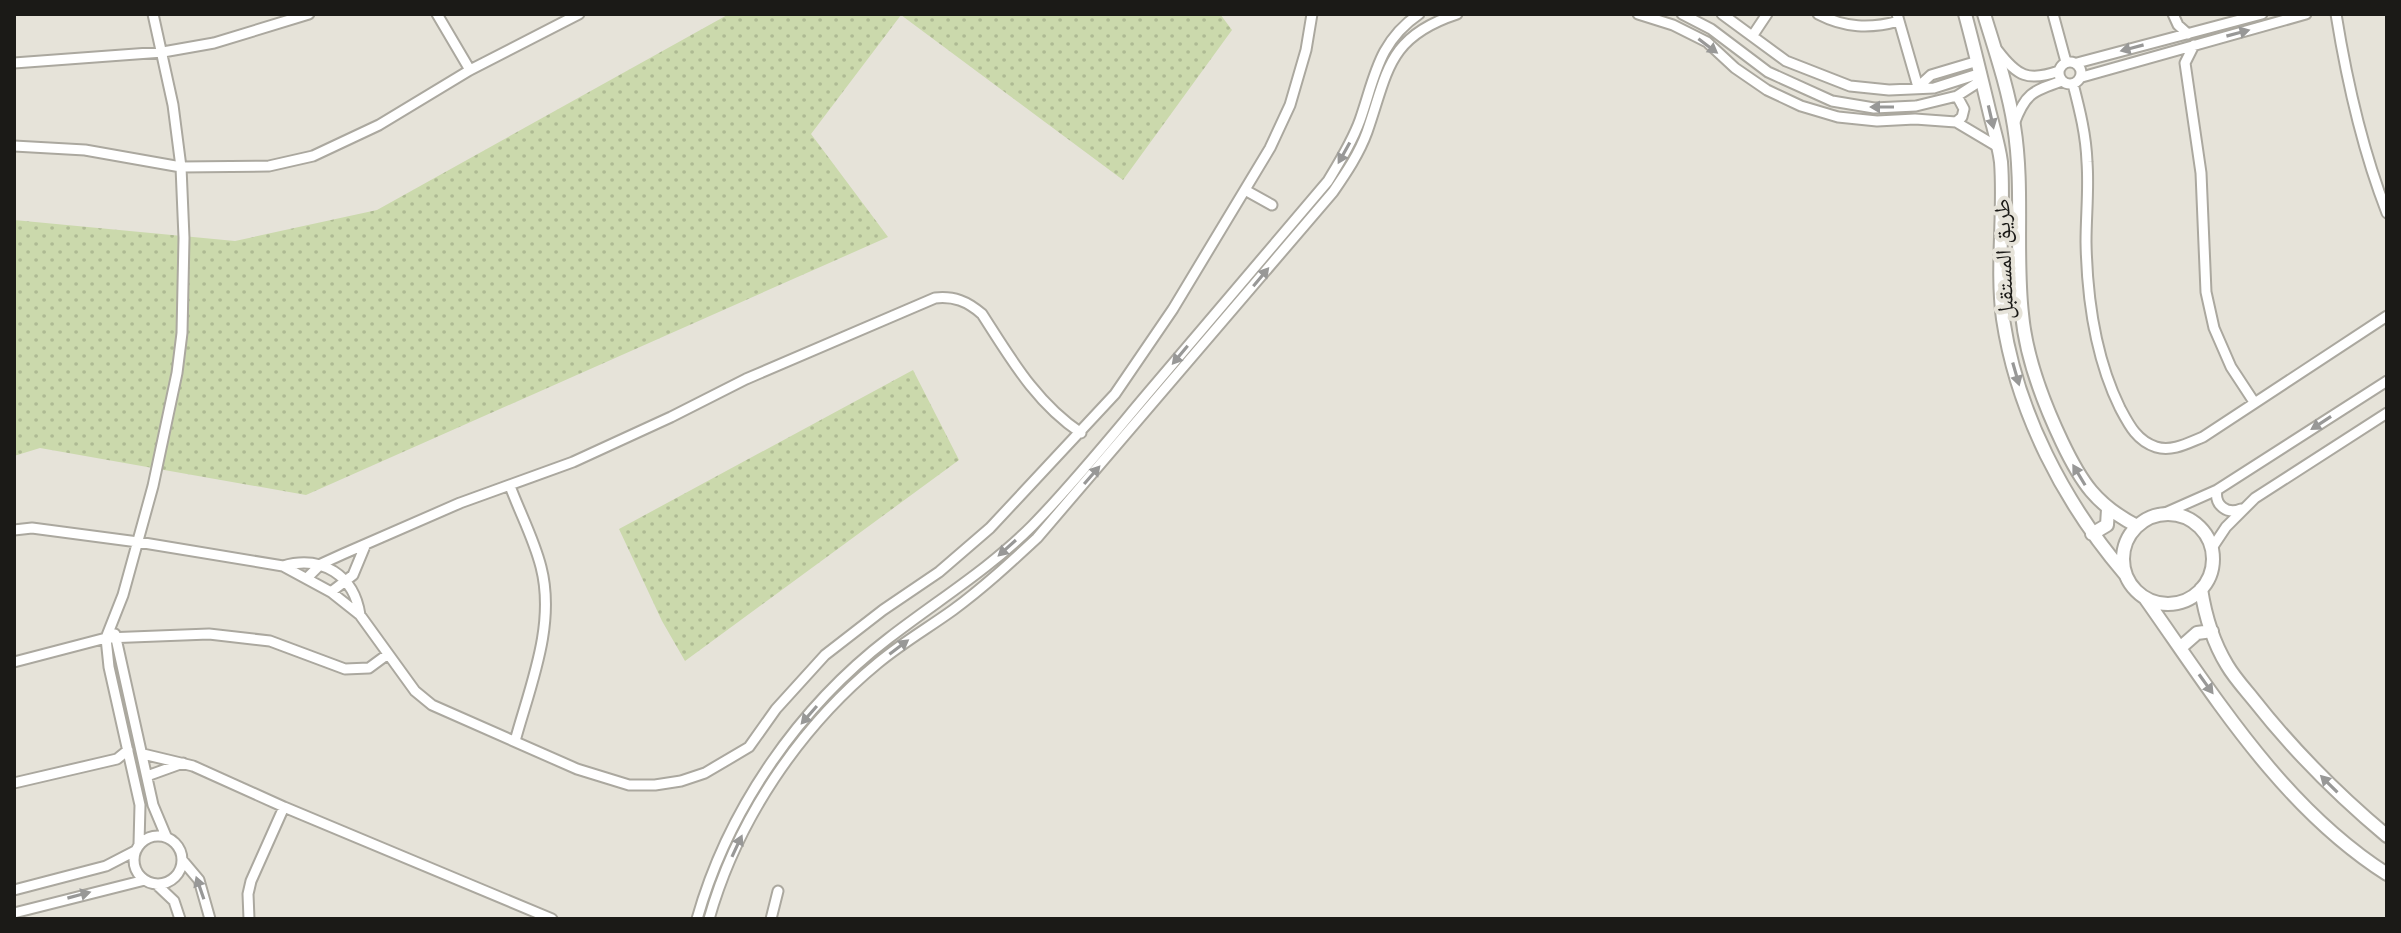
<svg xmlns="http://www.w3.org/2000/svg" width="2401" height="933" viewBox="0 0 2401 933" font-family="Inter,'Noto Naskh Arabic',sans-serif">
<style>
.grass{fill:url(#grass-dots)}
.lines{fill:none;stroke-linecap:round;stroke-linejoin:round}
.street-casing{stroke:#aba89f;stroke-width:13}
.secondary-casing{stroke:#aba89f;stroke-width:16}
.street{stroke:#fff;stroke-width:9}
.secondary{stroke:#fff;stroke-width:12}
.oneway{fill:#989897}
.labels{text-anchor:middle;dominant-baseline:central;stroke-width:8;stroke-linejoin:round;paint-order:stroke}
.street-label{font-size:22px;fill:#1b1a17;stroke:#e6e3d9}
</style>
<defs>
<pattern id="grass-dots" width="8" height="8" patternUnits="userSpaceOnUse" patternTransform="scale(2)"><rect width="8" height="8" fill="#cbd9ac"/><path d="M2 2h.1M6 6h.1" fill="none" stroke="#aeba93" stroke-width="1.8" stroke-linecap="round"/></pattern>
</defs>
<rect width="100%" height="100%" fill="#e6e3d9"/>
<path class="grass" d="M729 14H1220L1232 30 1123 180 901 15 811 134 888 237 306 495 40 448 14 456V220L235 241 377 210Z
M913 370 959 460 685 661 662 621 619 529Z"/>
<g class="lines">
<g class="street-casing">
<path id="street" d="M437 14 470 70
M1638 14 1673 25 1707 42 1735 68 1767 90 1801 106 1838 117 1877 121 1915 119 1956 122 1998 147
M1682 14 1711 29 1768 72 1832 101 1874 108 1916 106 1957 96 1982 80
M1722 14 1786 61 1850 86 1889 90 1934 88 1981 73
M1818 14C1845 28 1870 29 1899 21
M1897 14 1918 87
M2053 14 2066 62
M2173 14 2178 25 2188 34
M2336 14C2347 82 2362 149 2387 213
M1753 35 1767 14
M2194 45 2185 63 2201 173 2206 292 2214 328 2231 367 2254 402
M1998 51C2017 76 2028 82 2059 71
M2059 73a11 11 0 1 1 22 0a11 11 0 1 1-22 0Z
M14 63 163 52 214 43 309 14
M2077 63 2262 14
M2082 77 2306 14
M2073 84C2080 111 2086 135 2087 162 2089 189 2086 215 2086 242 2087 298 2095 357 2120 408 2129 425 2137 441 2156 447 2172 452 2188 443 2203 437L2387 316
M1918 87 1931 75 1978 61
M1956 122 1962 117 1964 109 1957 96
M2014 124C2025 94 2032 91 2062 81
M14 146 85 150 181 167 269 166 313 156 379 125 470 70 579 14
M1245 190 1272 205
M510 486C520 513 534 539 541 567 556 625 530 686 515 741
M2217 490C2214 505 2227 515 2241 509
M2165 513 2217 490 2387 381
M14 530 32 528 138 542 283 566 331 592 360 615 415 691 432 705 577 769 629 785H655L681 781 705 773 749 747 776 709 825 655 883 610 939 572 990 528 1115 394 1173 309 1270 148 1290 105 1306 50 1312 14
M2212 548 2226 527 2255 498 2387 413
M283 566C322 555 354 575 360 615
M307 578 321 564 343 554 460 503 573 462 671 417 746 379 935 298C954 296 967 301 982 314 1011 359 1036 403 1081 433
M331 592 353 575 365 546
M115 634 153 805 166 836
M14 662 106 638 209 634 270 641 345 669 369 668 388 654
M143 754 193 766 284 807 552 919
M147 776 183 763
M14 783 117 759 128 750
M134 860a24 24 0 1 1 48 0a24 24 0 1 1-48 0Z
M139 844 140 805 109 667 106 638 123 595 153 486 177 373 182 333 184 238 181 167 173 105 153 14
M183 861 199 880 210 919
M156 884 174 901 180 919
M14 890 106 866 135 851
M14 913 145 880
M249 919 248 894 251 881 284 807
M697 919C728 809 799 707 889 638 938 600 988 570 1032 526 1073 484 1110 438 1148 393 1208 322 1268 251 1328 181 1340 161 1352 142 1360 120 1375 77 1378 42 1419 14
M709 919C737 820 799 728 878 663 902 643 928 628 953 610 983 588 1010 563 1037 538L1333 192C1346 173 1359 154 1367 132 1388 72 1387 37 1457 14
M771 919 778 891"/>
</g>
<g class="secondary-casing">
<path id="secondary" d="M1965 14C1974 47 1982 81 1990 114 1994 130 1999 146 2001 162 2005 214 1996 267 2003 319 2017 412 2064 503 2125 574
M1984 14C1995 50 2008 88 2014 126 2024 188 2015 252 2022 314 2026 358 2043 402 2062 442 2081 482 2096 505 2137 526
M2123 559a45 45 0 1 1 90 0a45 45 0 1 1-90 0Z
M2092 534 2107 525 2108 509
M2201 589C2205 615 2213 642 2227 665 2234 677 2244 688 2253 699 2293 750 2338 795 2387 836
M2145 598C2215 697 2282 807 2387 874
M2180 648 2197 633 2212 631"/>
</g>
<use href="#street" class="street"/>
<use href="#secondary" class="secondary"/>
</g>
<defs><path id="oneway-solid" d="M-6-.8H1V-3.2L6.5 0L1 3.2V.8H-6Z" transform="scale(2)"/></defs>
<g class="oneway">
<use href="#oneway-solid" transform="translate(2238 33) rotate(-15)"/>
<use href="#oneway-solid" transform="translate(1708 46) rotate(37)"/>
<use href="#oneway-solid" transform="translate(2132 48) rotate(165)"/>
<use href="#oneway-solid" transform="translate(1882 107) rotate(180)"/>
<use href="#oneway-solid" transform="translate(1991 117) rotate(77)"/>
<use href="#oneway-solid" transform="translate(1344 153) rotate(119)"/>
<use href="#oneway-solid" transform="translate(1261 277) rotate(-50)"/>
<use href="#oneway-solid" transform="translate(1180 355) rotate(130)"/>
<use href="#oneway-solid" transform="translate(2016 374) rotate(74)"/>
<use href="#oneway-solid" transform="translate(2321 423) rotate(147)"/>
<use href="#oneway-solid" transform="translate(1092 475) rotate(-49)"/>
<use href="#oneway-solid" transform="translate(2079 475) rotate(-121)"/>
<use href="#oneway-solid" transform="translate(1007 548) rotate(138)"/>
<use href="#oneway-solid" transform="translate(899 647) rotate(-37)"/>
<use href="#oneway-solid" transform="translate(2206 684) rotate(54)"/>
<use href="#oneway-solid" transform="translate(809 715) rotate(131)"/>
<use href="#oneway-solid" transform="translate(2329 784) rotate(-135)"/>
<use href="#oneway-solid" transform="translate(737 846) rotate(-65)"/>
<use href="#oneway-solid" transform="translate(200 888) rotate(-109)"/>
<use href="#oneway-solid" transform="translate(79 895) rotate(-15)"/>
</g>
<g class="labels">
<g class="street-label">
<text transform="translate(2003 259) rotate(-92)">طريق المستقبل</text>
</g>
</g>
<rect width="2401" height="933" fill="none" stroke="#1b1a17" stroke-width="32"/>
</svg>
